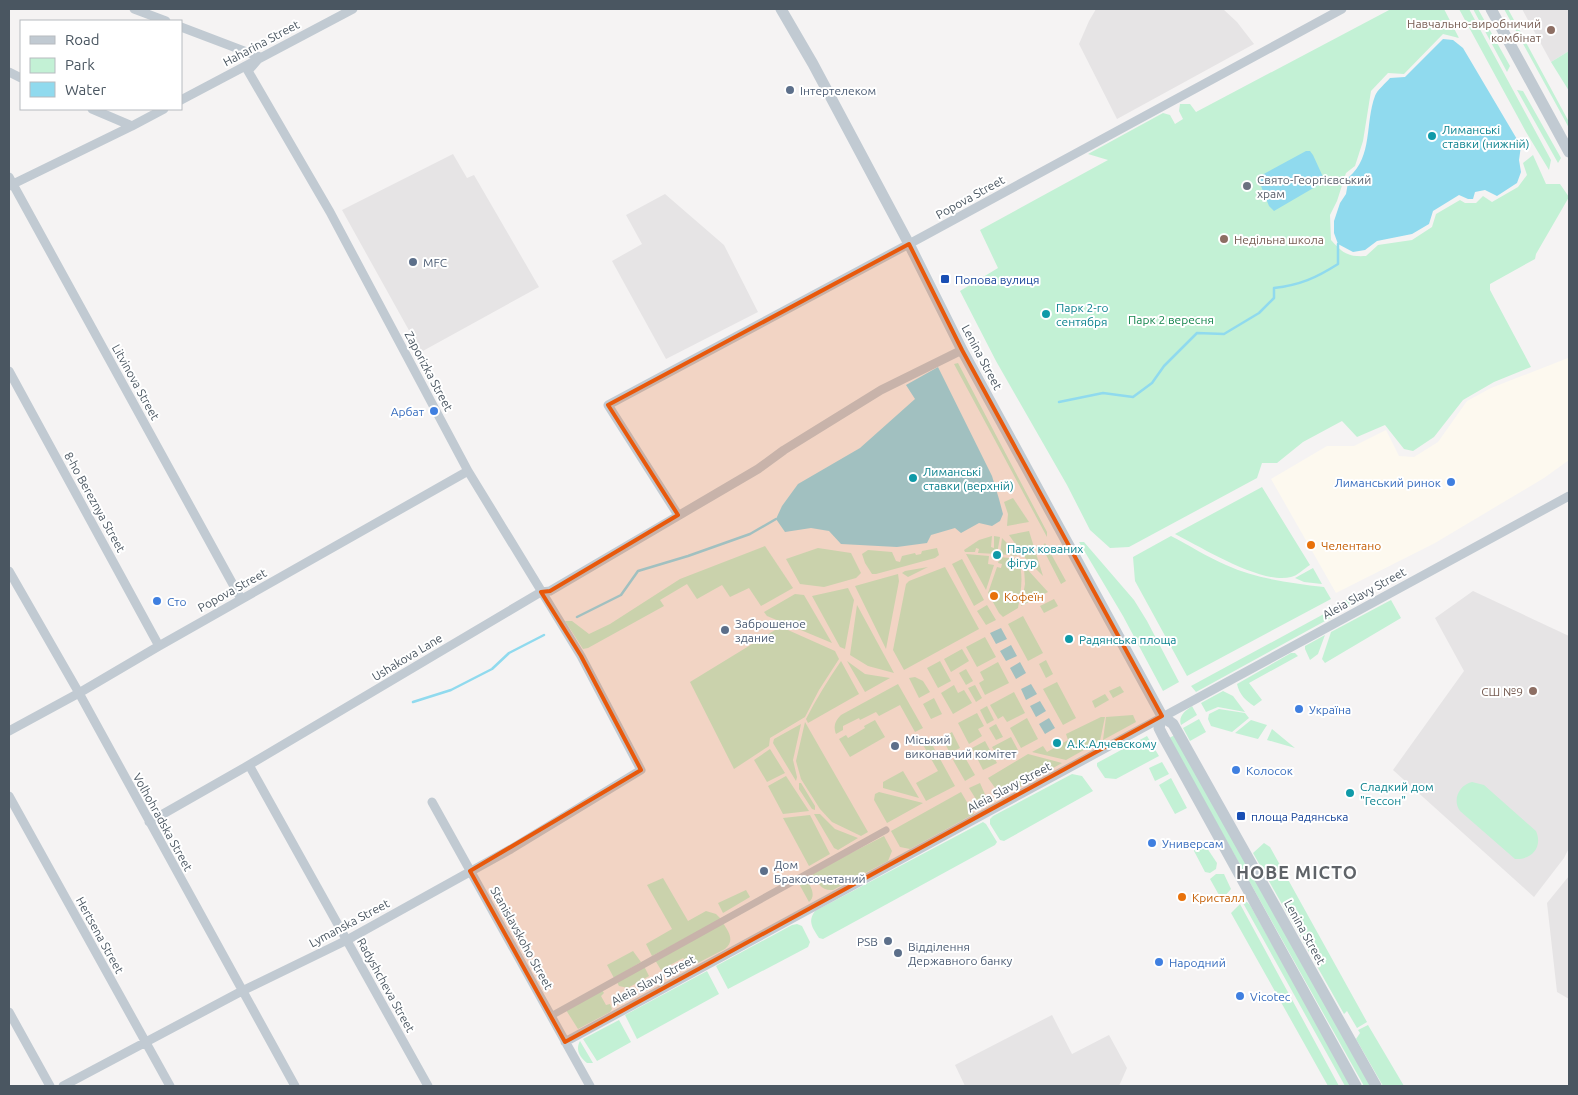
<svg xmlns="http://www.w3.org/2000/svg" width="1578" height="1095" viewBox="0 0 1578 1095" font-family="Ubuntu,sans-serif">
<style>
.commercial{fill:#fdf9ef}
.education{fill:#e6e4e5}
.green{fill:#c3f1d5}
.water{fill:#90daee}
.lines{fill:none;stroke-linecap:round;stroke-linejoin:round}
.stream{stroke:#90daee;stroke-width:2.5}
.pedestrian{stroke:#c1cad2;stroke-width:7}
.minor{stroke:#c1cad2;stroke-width:9}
.tertiary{stroke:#c1cad2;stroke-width:11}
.marked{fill:#e8590c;fill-opacity:0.2;stroke:#e8590c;stroke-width:4;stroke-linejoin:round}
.education-dot{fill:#8d6e63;stroke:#fff;stroke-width:2}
.service-dot{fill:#5c6f8a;stroke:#fff;stroke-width:2}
.culture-dot{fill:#0f9aa8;stroke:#fff;stroke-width:2}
.worship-dot{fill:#6b7280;stroke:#fff;stroke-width:2}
.transit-dot{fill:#1a4fb4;stroke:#fff;stroke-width:2}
.shop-dot{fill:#3f7fe0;stroke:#fff;stroke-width:2}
.food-dot{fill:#e8710a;stroke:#fff;stroke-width:2}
.labels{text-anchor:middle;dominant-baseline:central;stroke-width:4;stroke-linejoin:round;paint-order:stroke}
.education-label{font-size:12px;fill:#785e54;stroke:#fff;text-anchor:end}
.street-label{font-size:12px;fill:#4a5661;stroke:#fff}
.service-label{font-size:12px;fill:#4e5e75;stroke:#fff;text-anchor:start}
.culture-label{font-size:12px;fill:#0d838f;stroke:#fff;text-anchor:start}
.worship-label{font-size:12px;fill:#5b616d;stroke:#fff;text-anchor:start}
.transit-label{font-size:12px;fill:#164399;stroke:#fff;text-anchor:start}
.park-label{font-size:12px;fill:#17864f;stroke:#fff}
.shop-label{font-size:12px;fill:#366cbe;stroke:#fff;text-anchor:start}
.food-label{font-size:12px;fill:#c56008;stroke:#fff;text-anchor:start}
.district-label{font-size:18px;font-weight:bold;letter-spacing:1px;fill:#5f6368;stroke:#fff}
</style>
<rect width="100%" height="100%" fill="#f5f3f3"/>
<path class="commercial" d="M1568 358 1569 460 1544 478 1435 543 1336 593 1271 479 1327 446H1354L1386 430 1399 456 1414 457 1438 442 1467 401 1491 388Z"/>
<path class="education" d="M1096 9H1223L1237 22 1254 44 1117 119 1079 44 1089 21Z
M1522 9H1569V51L1551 62Z
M453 154 467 178 474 175 539 287 421 352 342 210Z
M665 194 724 245 758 312 666 359 612 261 642 244 626 215Z
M1473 591 1569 636V848L1564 858 1534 897 1393 770 1464 671 1435 618Z
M1569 876V999L1557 992 1547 903Z
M1052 1015 1072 1054 1109 1035 1127 1068 1119 1086H965L955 1065Z"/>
<path class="green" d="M1391 9H1444L1459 38 1443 34 1404 74 1388 73 1371 91 1363 141 1355 166 1346 173 1337 201 1330 215 1331 240C1343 253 1347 257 1366 256L1378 245 1412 240 1432 227 1436 214 1460 200 1465 203H1476L1483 196 1492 202 1518 187 1527 175 1523 163 1533 155 1546 184H1560L1569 197 1536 254 1535 259 1490 284V290L1531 367 1494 382 1463 400 1434 437 1413 451 1404 449 1385 425 1357 437 1342 421 1303 442 1277 463H1262L1257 478 1129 547 1110 548 1090 530 1067 485 996 361 960 291 998 268 980 230 1108 160 1088 154 1163 113 1170 115 1175 124 1183 119 1179 111 1180 104H1190L1196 112Z
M1459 9H1469L1551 160 1549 170 1526 132Z
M1473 9H1478L1510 66 1507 72Z
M1504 9H1508L1569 122V128Z
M1569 51V91L1551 62Z
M1517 90 1523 91 1561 158 1558 163Z
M958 363 1047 532V537L954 364Z
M1262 487 1310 565C1305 568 1297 576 1291 577 1262 585 1201 547 1175 534Z
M1013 498 1029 522 1007 526 1008 514 1004 502Z
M1029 531 1043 576 1026 559 1009 535Z
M992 536 991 547 994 548V536L1000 537 997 554 978 553 979 549 976 548 975 552H965L964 550 979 540Z
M1171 536C1189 545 1207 557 1226 565 1257 579 1290 583 1324 587L1331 599 1187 676 1135 581 1133 557Z
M1002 538 1012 548 1017 556 1000 554Z
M1079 542H1084L1134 600 1147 621 1179 682 1163 691 1123 616Z
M1045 543 1066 581 1061 584 1042 547Z
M765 546 793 588 761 606 749 588 730 597 722 585 697 599 687 584 660 600 664 606 588 648 583 649 565 621H572L589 634 610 624 680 579Z
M818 548 851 553 861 573 856 578 824 587 800 584 786 559Z
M937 548 939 555 935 558 876 574H872L865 563 862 554 868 550 892 552 896 561 900 562 902 556 915 553 916 555 921 554 922 551Z
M966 554 989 556 988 564 994 565 986 590Z
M1000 557 1018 559C1024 574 1021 592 1018 608L1003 617 999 613 988 593 997 567 1001 568 1002 564 998 563Z
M962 559 984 600 974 606 952 564Z
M928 567 908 577 902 573 905 571Z
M945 567 979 629 904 670 893 650 906 584 909 581Z
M1024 567 1027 569 1048 592 1021 606 1025 584Z
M1313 568 1322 584 1304 582 1295 578Z
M898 574 899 581 886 649 855 586Z
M848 588 854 600 845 649 840 647 812 596Z
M1368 588 1372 595 1340 612 1337 605Z
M795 594 804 595 832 643 767 616 764 612Z
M1054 599 1058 606 1044 613 1040 606Z
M1391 600 1401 618 1325 663 1322 659 1331 632Z
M857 605 894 673 868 666 850 655Z
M987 605 996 620 986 625 977 611Z
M1333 609 1336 615 1196 692 1191 686Z
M1023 616 1043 653 1028 661 1008 624Z
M770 622 835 651 839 659 819 690 805 717 770 738 769 746 734 769 690 682 775 630Z
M1325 635 1318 654 1310 660 1305 649V646Z
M985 637 996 657 977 667 966 647Z
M962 649 969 661 951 672 944 659Z
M1291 653H1295L1298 656 1249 683 1262 700 1254 706C1246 701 1239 694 1237 684Z
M1046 660 1053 674 1046 678 1039 664Z
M841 661 859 694 808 723 806 719C816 699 828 680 841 661Z
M847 661 865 674 890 678 865 692Z
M940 661 951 681 938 688 927 668Z
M998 662 1009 683 985 695 979 683 984 680 980 672Z
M966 669 973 681 966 685 959 673Z
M915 677 923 681 930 692 919 698 909 678Z
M1057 682 1076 718 1063 725 1043 689Z
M898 684 923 728 915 732 900 705 879 716 876 712 860 720 859 718 843 726V730L836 734C833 726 835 721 841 715Z
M954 685 958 693 964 690 972 703 953 714 941 693Z
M975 685 982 698 976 702 968 688Z
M1120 686 1124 692 1113 698 1109 691Z
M1223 691 1233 696 1245 712 1218 707 1206 712 1201 703Z
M1014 692 1025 713 1007 722 1003 716 998 719 990 705Z
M1105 694 1109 700 1095 708 1092 701Z
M934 698 942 714 931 719 923 704Z
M987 706 994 720 987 724 980 710Z
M1192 706 1197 715 1181 725C1178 716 1185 711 1192 706Z
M1219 709 1245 713 1249 718 1232 732 1211 726 1208 719 1209 714Z
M977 713 984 726 978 729 982 736 969 744 958 723Z
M1133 715 1136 722 1103 740 1106 717Z
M1101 717H1105L1100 741 1066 760 1032 752 1043 746 1047 752 1068 740 1066 734Z
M1027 718 1038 739 1021 748 1010 728Z
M1199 719 1206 732 1190 741 1183 728Z
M875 720 885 737 850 757 839 739 846 735 848 738 865 728 864 726Z
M1251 720 1267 725 1258 739 1235 733Z
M805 722 868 832 861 836 832 822 820 809 801 779 796 761Z
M801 724 793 760 797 777 796 781 773 743 774 739Z
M996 724 1003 737 996 740 989 728Z
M1272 729 1295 748 1267 740Z
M952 732 960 748 950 753 942 738Z
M1175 735 1371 1086H1364L1169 738Z
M1147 736 1159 756 1116 779 1105 778 1097 766V763Z
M1011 737 1018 750 1000 760 992 747Z
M929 739 955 786 926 801 916 783 938 771 922 743Z
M985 741 997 763 983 770 972 748Z
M770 749 785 773 767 782 754 760Z
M963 754 975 775 965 781 953 760Z
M1028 754 1062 763 1007 794 998 792 988 778Z
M1162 762 1169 774 1155 781 1149 768Z
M903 771 919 798 883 788V782Z
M1072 774 1082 776 1093 791 1004 841 1000 840 990 824V819L993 816Z
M786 776 809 811 783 814 768 786Z
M1171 778 1187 808 1175 814 1159 785Z
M1472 782 1484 785 1536 831C1543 847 1532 860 1515 859L1460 811C1452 800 1459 785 1472 782Z
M799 783H801L815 806V810L812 809 799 789Z
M980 783 987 799 982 809 969 788Z
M879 792 923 803 887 823 874 800 875 794Z
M961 792 974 814 910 849 900 847 891 831Z
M814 814H820L835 829 858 838 838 850 834 848Z
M810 815 830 854 809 866 783 818Z
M983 822 986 824 997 842 995 845 823 939 819 938C813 928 807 922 815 911Z
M884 836 892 851 888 861 833 890C821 891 818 883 812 873Z
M1203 842 1217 863 1216 869 1210 873 1205 872 1194 851 1197 845Z
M1264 843 1270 847 1367 1022 1357 1028 1347 1011 1344 1014 1253 853Z
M1216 874H1224L1231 889 1223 898 1219 895 1210 879Z
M663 878 688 921 706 911 716 914 721 919 652 956 646 944 672 929 647 885Z
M806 878C810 886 817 895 809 902L798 882Z
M746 890 750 897 723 913 718 903Z
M1247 902 1250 905 1352 1086H1345L1243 903Z
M1240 904 1339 1086H1328L1231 913Z
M723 923C729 932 735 941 725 949L692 966 683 958 661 970 655 960Z
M797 924 802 926 810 942 808 947 728 989 716 966 792 925Z
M633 951 641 962 614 978 607 965Z
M644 966 649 976 628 988 619 986 617 982Z
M707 971 719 994 637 1039 625 1015Z
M602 990 604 993 601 996 606 1005 610 1004 612 1009 610 1012 578 1029 566 1010Z
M619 1020 631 1042 597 1061 583 1039Z
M1368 1025 1404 1086H1383L1356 1039 1360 1033 1358 1030Z
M580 1041 593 1063H587C580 1057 575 1050 580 1041Z"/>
<path class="water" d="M1443 39 1453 40 1463 48 1521 146 1519 160 1521 172 1517 183 1497 196 1485 190 1475 192 1473 199H1468L1459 195 1433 211 1429 224 1412 234 1377 241 1365 250 1353 252 1338 244 1334 233V221L1340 203 1346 194 1349 177C1373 157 1365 122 1375 96 1377 90 1386 83 1390 78L1405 77Z
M1306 151H1310L1313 155 1324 179 1322 183 1274 211 1269 206 1259 181 1260 176Z
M938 367 992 476 999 499 1003 514 1000 521 992 526 979 523 961 533 955 528 931 535 927 543 897 547 841 544 829 531 811 528 785 532 776 519 782 506 798 484 860 448 915 399 906 385Z
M1001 628 1007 639 996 644 990 633Z
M1011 645 1017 656 1006 661 1000 651Z
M1020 662 1026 673 1016 679 1010 668Z
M1031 684 1037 694 1026 700 1021 689Z
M1040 701 1046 711 1036 717 1030 706Z
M1049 718 1055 728 1045 734 1039 724Z"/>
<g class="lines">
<path class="stream" d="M1059 402 1103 393 1133 397 1152 383 1164 366 1197 333 1224 334 1259 313 1274 298V288C1300 285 1316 278 1338 264V244
M577 617 621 595 638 571 688 556 750 534 776 519
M413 702 451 690 492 669 509 653 544 635"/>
<path class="pedestrian" d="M551 1016 886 830"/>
<path class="minor" d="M134 9 166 21
M9 72 21 78
M181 100 353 9
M92 109 132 126
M9 177 241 599
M9 186 132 126 164 109
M9 371 159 646
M678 515 608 405 922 237 1342 9
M9 571 79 693 295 1086
M9 731 79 693 159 646 468 471
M249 765 428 1086
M9 796 170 1086
M432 802 590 1086
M149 822 249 765 541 592 550 591 758 469 784 450 881 390 962 350
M9 1012 50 1086
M565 1042 1569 496
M63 1086 242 991 347 940 511 849 641 770 581 656 468 471 330 212 248 71 260 57 181 27"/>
<path class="tertiary" d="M781 9 813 64 909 244 962 350 1162 716 1173 724 1376 1086
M1491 9 1569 152
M1162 716 1159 728 1163 736 1356 1086"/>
</g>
<path class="marked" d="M909 244 962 350 1162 716 565 1042 470 871 641 770 581 656 541 592 550 591 678 515 608 405Z"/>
<g class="education-dot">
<circle cx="1551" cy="30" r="5"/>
<circle cx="1224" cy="239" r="5"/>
<circle cx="1533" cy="691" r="5"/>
</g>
<g class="service-dot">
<circle cx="790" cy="90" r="5"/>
<circle cx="413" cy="262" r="5"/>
<circle cx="725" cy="630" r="5"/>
<circle cx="895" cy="746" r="5"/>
<circle cx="764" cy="871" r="5"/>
<circle cx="888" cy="941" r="5"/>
<circle cx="898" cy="953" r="5"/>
</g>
<g class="culture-dot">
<circle cx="1432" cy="136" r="5"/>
<circle cx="1046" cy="314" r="5"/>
<circle cx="913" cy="478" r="5"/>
<circle cx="997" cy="555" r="5"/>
<circle cx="1069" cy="639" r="5"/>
<circle cx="1057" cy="743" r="5"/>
<circle cx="1350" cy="793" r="5"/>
</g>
<circle class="worship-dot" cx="1247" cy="186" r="5"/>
<g class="transit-dot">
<rect x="940" y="274" width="10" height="10" rx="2.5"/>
<rect x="1236" y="811" width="10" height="10" rx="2.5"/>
</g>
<g class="shop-dot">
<circle cx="434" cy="411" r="5"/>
<circle cx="1451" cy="482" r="5"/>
<circle cx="157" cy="601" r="5"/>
<circle cx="1299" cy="709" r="5"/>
<circle cx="1236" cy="770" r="5"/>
<circle cx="1152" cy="843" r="5"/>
<circle cx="1159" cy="962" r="5"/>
<circle cx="1240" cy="996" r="5"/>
</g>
<g class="food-dot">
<circle cx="1311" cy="545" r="5"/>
<circle cx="994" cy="596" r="5"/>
<circle cx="1182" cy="897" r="5"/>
</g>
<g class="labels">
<g class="education-label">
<text x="1541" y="23">Навчально-виробничий<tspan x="1541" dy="14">комбінат</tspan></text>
<text x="1234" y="239" text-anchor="start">Недільна школа</text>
<text x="1523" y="691">СШ №9</text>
</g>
<g class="street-label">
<text transform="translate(261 43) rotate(-28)">Haharina Street</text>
<text transform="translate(970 197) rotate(-29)">Popova Street</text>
<text transform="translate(982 357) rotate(62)">Lenina Street</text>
<text transform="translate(429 371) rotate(62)">Zaporizka Street</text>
<text transform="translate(136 382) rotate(61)">Litvinova Street</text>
<text transform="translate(95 502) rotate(61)">8-ho Bereznya Street</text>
<text transform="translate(232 590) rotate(-29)">Popova Street</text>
<text transform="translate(1364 593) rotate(-29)">Aleia Slavy Street</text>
<text transform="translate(407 657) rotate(-31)">Ushakova Lane</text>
<text transform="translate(1009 787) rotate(-28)">Aleia Slavy Street</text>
<text transform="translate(163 822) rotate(61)">Volhohradska Street</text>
<text transform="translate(349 923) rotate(-28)">Lymanska Street</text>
<text transform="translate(1305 932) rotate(61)">Lenina Street</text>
<text transform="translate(100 935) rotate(61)">Hertsena Street</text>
<text transform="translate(522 938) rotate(61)">Stanislavskoho Street</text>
<text transform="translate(653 980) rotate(-28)">Aleia Slavy Street</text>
<text transform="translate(386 985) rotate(61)">Radyshcheva Street</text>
</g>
<g class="service-label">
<text x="800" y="90">Інтертелеком</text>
<text x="423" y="262">MFC</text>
<text x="735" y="623">Заброшеное<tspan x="735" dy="14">здание</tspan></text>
<text x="905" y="739">Міський<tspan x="905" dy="14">виконавчий комітет</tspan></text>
<text x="774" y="864">Дом<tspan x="774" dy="14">Бракосочетаний</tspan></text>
<text x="878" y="941" text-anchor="end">PSB</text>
<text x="908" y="946">Відділення<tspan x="908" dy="14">Державного банку</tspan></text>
</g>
<g class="culture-label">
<text x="1442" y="129">Лиманські<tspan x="1442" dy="14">ставки (нижній)</tspan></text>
<text x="1056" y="307">Парк 2-го<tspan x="1056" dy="14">сентября</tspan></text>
<text x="923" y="471">Лиманські<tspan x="923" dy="14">ставки (верхній)</tspan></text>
<text x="1007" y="548">Парк кованих<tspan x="1007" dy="14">фігур</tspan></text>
<text x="1079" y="639">Радянська площа</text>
<text x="1067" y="743">А.К.Алчевскому</text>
<text x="1360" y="786">Сладкий дом<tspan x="1360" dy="14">"Гессон"</tspan></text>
</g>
<g class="worship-label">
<text x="1257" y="179">Свято-Георгієвський<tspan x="1257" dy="14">храм</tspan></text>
</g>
<g class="transit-label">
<text x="955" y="279">Попова вулиця</text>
<text x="1251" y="816">площа Радянська</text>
</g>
<g class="park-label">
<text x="1171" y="319">Парк 2 вересня</text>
</g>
<g class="shop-label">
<text x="424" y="411" text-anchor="end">Арбат</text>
<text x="1441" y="482" text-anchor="end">Лиманський ринок</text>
<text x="167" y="601">Сто</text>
<text x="1309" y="709">Україна</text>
<text x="1246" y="770">Колосок</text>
<text x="1162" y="843">Универсам</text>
<text x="1169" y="962">Народний</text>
<text x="1250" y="996">Vicotec</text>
</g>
<g class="food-label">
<text x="1321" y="545">Челентано</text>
<text x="1004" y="596">Кофеїн</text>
<text x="1192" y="897">Кристалл</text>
</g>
<g class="district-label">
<text x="1297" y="872">НОВЕ МІСТО</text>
</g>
</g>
<rect width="1578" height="1095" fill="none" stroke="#4a5661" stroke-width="20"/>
<rect x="20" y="20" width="162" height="90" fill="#ffffff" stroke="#b7bbc0"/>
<rect x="30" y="36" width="25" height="8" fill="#c1cad2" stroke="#b7bbc0"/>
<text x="65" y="45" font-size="15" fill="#4a5661">Road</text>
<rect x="30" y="58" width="25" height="15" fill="#c3f1d5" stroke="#b7bbc0"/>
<text x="65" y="70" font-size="15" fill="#4a5661">Park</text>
<rect x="30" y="82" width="25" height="15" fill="#90daee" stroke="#b7bbc0"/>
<text x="65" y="95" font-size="15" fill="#4a5661">Water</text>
</svg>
